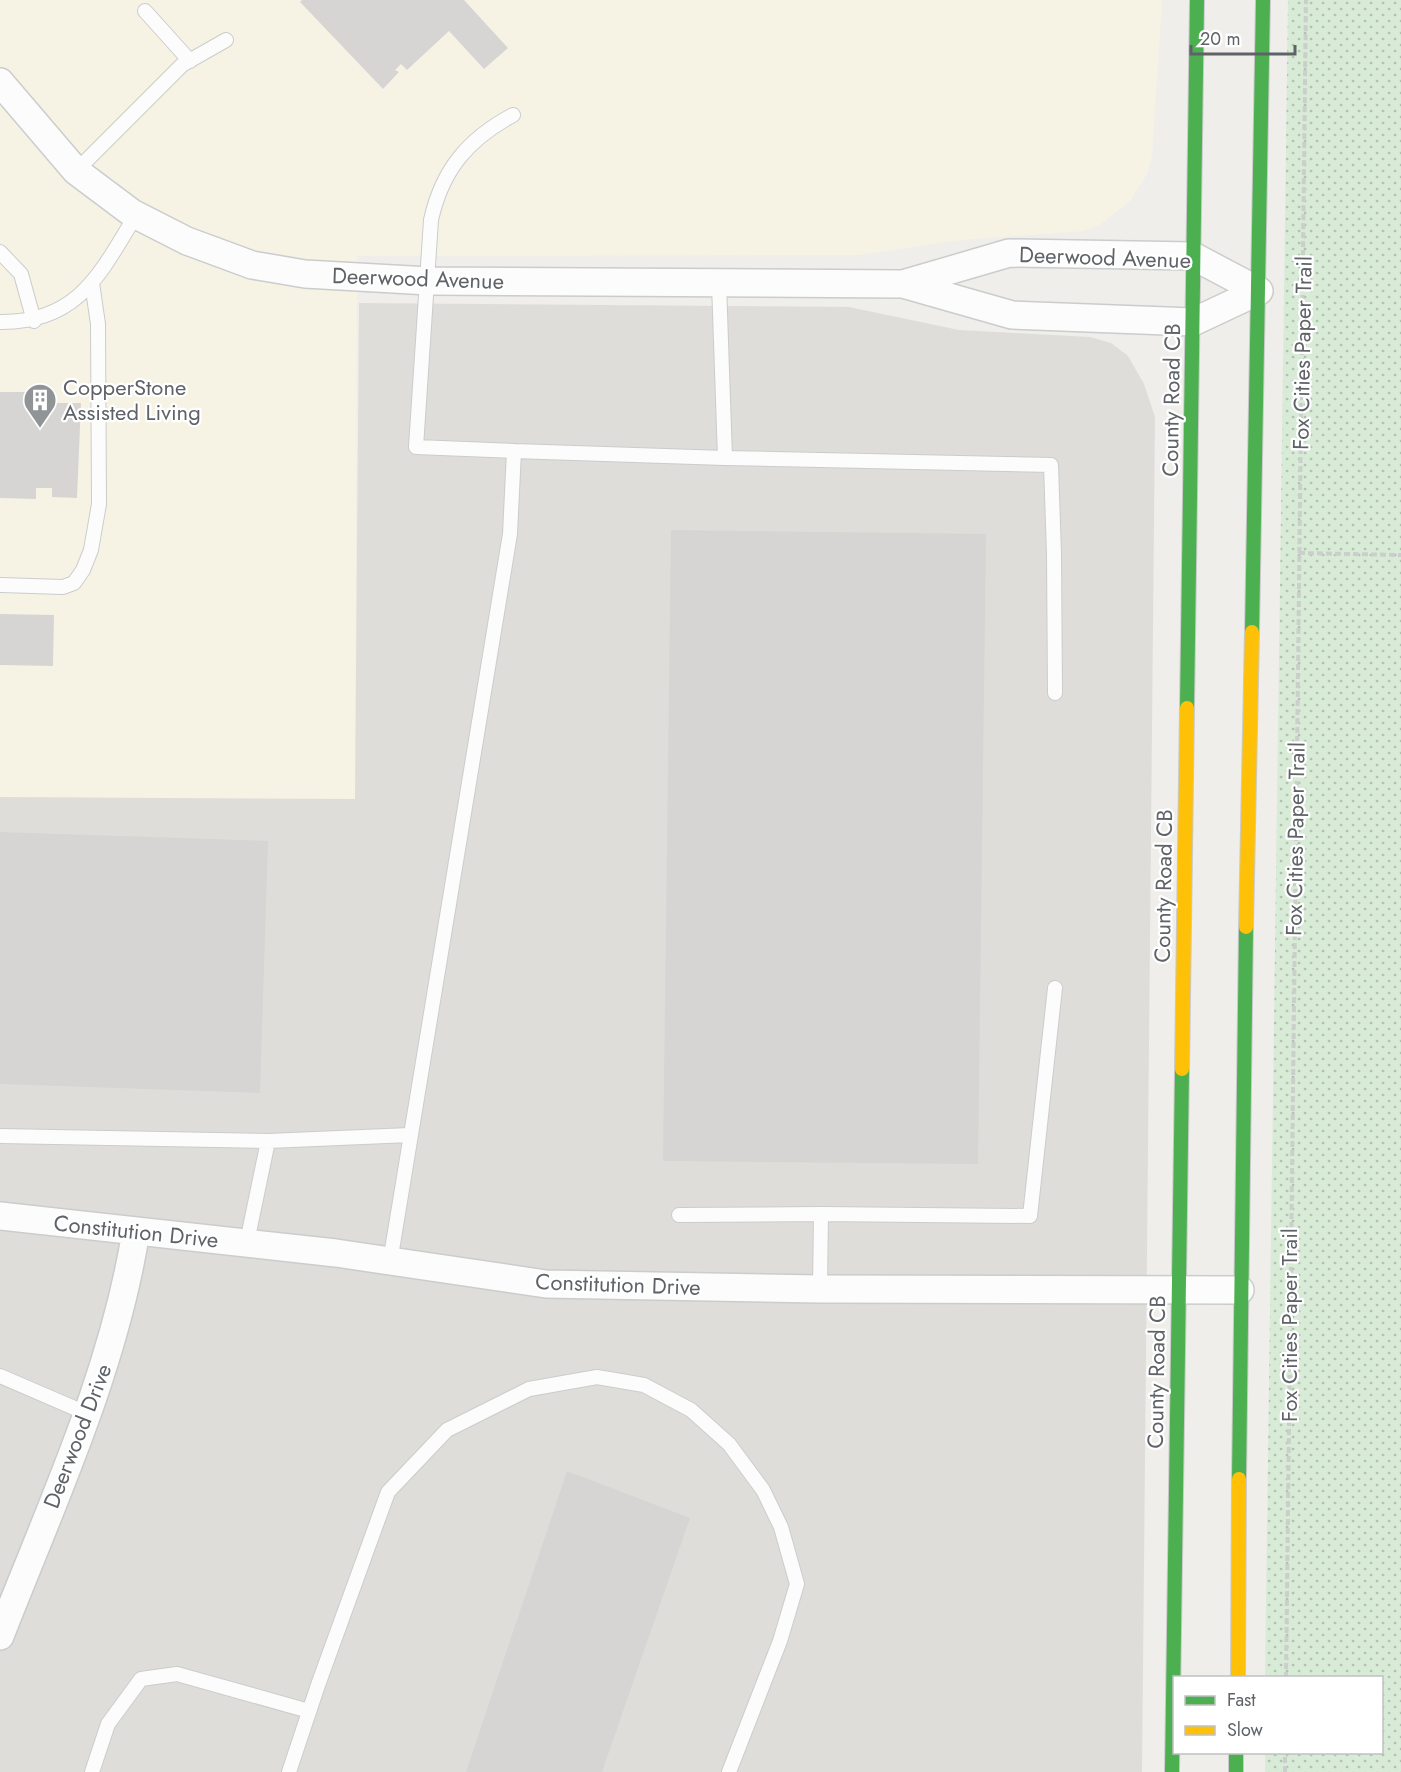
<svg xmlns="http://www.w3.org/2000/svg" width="1401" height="1772" viewBox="0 0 1401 1772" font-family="Jost,sans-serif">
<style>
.commercial{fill:#f7f3e4}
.industrial{fill:#dfddda}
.grass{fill:url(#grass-dots)}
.building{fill:#d6d5d3}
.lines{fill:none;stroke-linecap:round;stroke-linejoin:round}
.lane-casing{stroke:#cbcccc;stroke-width:16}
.street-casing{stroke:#cbcccc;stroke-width:30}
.fast-casing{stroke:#cacacb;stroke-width:16}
.slow-casing{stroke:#cacacb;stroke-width:16}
.path{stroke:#cacfcc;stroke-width:4;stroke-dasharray:6 3;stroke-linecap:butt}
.lane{stroke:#fdfcfc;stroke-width:14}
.street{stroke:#fdfcfc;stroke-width:27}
.fast{stroke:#4caf50;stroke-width:14}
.slow{stroke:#ffc107;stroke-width:14}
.labels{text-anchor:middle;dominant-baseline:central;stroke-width:4.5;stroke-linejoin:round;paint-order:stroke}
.street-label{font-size:22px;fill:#5f6368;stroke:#fff}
.poi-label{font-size:22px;fill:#5f6368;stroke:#fff;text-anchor:start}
</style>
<defs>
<pattern id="grass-dots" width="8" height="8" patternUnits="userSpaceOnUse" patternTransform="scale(1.5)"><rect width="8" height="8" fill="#d8ebd6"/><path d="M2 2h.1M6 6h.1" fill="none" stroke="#b2c2b1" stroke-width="1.8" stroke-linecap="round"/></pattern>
</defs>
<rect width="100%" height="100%" fill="#efeeea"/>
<path class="commercial" d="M0 0H1162L1152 156 1147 174 1130 201 1101 224 1084 231 960 240 860 255 357 256 355 800 0 797Z"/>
<path class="industrial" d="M359 303 849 307 959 330 1090 337 1111 343 1128 356 1144 384 1155 417 1142 1772H0V797L355 799Z"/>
<path class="grass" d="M1288 0H1401V1772H1265V1753L1382 1752V1678L1265 1677Z"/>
<path class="building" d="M302 0H464L508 48 484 69 449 31 407 70 401 64 395 70 399 72 383 89 300 2Z
M0 392H37L36 403H81L77 498 52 497V488H36V499L0 498Z
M671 530 986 534 978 1164 663 1161Z
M0 614 54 615 53 666 0 665Z
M0 832 268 841 260 1093 0 1084Z
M567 1471 690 1518 602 1772H466Z"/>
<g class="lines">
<g class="lane-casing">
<path id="lane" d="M145 11 190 61
M76 171 182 65 226 40
M0 252 21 274 34 321
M0 322C78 323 100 274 136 215
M514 451 725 458 719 283
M725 458 1051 465 1054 554 1055 693
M1 585 63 587 74 583 83 570 91 550 99 504 98 324 92 283
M0 1136 268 1141
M679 1215 821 1214
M247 1242 268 1141 410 1135
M390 1262 510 534 514 451 416 447 431 220C442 170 468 139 513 115
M820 1289 821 1214 1030 1216 1055 988
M0 1376 86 1413
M92 1772 108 1724 141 1679 177 1674 309 1711
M289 1772 318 1685 388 1492 447 1430 529 1389 597 1377 644 1385 691 1410 729 1444 763 1490 781 1527 797 1584 780 1641 729 1772"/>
</g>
<g class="street-casing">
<path id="street" d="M0 82 76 171 132 213 187 241 252 265 305 274 429 281 903 284 1012 315 1193 322 1259 291
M903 284 1009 253 1193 256 1259 291
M0 1216 336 1253 546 1284 820 1289 1240 1290
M0 1636C51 1505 114 1371 136 1231"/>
</g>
<g class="fast-casing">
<path id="fast" d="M1252 632 1263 0
M1187 708 1197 0
M1239 1479 1246 927
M1236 1752V1772
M1172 1772 1182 1069"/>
</g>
<g class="slow-casing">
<path id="slow" d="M1246 927 1252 632
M1182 1069 1187 708
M1238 1678 1239 1479"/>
</g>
<path class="path" d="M1299 553 1401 555
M1286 1678 1306 0
M1285 1772V1752"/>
<use href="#lane" class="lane"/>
<use href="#street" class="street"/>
<use href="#fast" class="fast"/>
<use href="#slow" class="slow"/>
</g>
<defs>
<g id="building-pin" transform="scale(1.725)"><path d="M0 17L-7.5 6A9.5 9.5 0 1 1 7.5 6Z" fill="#919496" stroke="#fff"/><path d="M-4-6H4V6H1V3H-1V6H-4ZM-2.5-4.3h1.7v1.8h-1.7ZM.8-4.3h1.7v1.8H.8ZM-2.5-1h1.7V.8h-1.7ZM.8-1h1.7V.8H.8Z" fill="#fff"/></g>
</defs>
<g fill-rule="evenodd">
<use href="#building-pin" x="40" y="400"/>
</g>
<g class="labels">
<g class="street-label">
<text transform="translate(1105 257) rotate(2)">Deerwood Avenue</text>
<text transform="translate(418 278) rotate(2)">Deerwood Avenue</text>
<text transform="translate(1302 353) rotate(-89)">Fox Cities Paper Trail</text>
<text transform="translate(1171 400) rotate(-89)">County Road CB</text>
<text transform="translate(1295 839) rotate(-89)">Fox Cities Paper Trail</text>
<text transform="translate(1163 886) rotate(-89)">County Road CB</text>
<text transform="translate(136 1231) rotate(6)">Constitution Drive</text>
<text transform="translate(618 1284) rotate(2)">Constitution Drive</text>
<text transform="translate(1289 1325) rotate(-90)">Fox Cities Paper Trail</text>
<text transform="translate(1156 1372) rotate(-89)">County Road CB</text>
<text transform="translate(77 1436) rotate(-69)">Deerwood Drive</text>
</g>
<g class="poi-label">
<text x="63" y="387">CopperStone<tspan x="63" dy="25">Assisted Living</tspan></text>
</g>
</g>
<rect x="1173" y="1676" width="210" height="78" fill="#ffffff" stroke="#bfc1c3" stroke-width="1.5"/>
<rect x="1185" y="1696" width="30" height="9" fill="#4caf50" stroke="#bfc1c3" stroke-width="1.5"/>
<text x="1227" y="1706" font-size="18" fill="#5f6368">Fast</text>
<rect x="1185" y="1726" width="30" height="9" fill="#ffc107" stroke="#bfc1c3" stroke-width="1.5"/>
<text x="1227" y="1736" font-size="18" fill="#5f6368">Slow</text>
<path d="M1191 45v9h104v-9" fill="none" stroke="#5f6368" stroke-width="3"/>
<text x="1200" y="45" font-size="18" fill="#5f6368" stroke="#ffffff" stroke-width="4.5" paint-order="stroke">20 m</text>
</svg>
